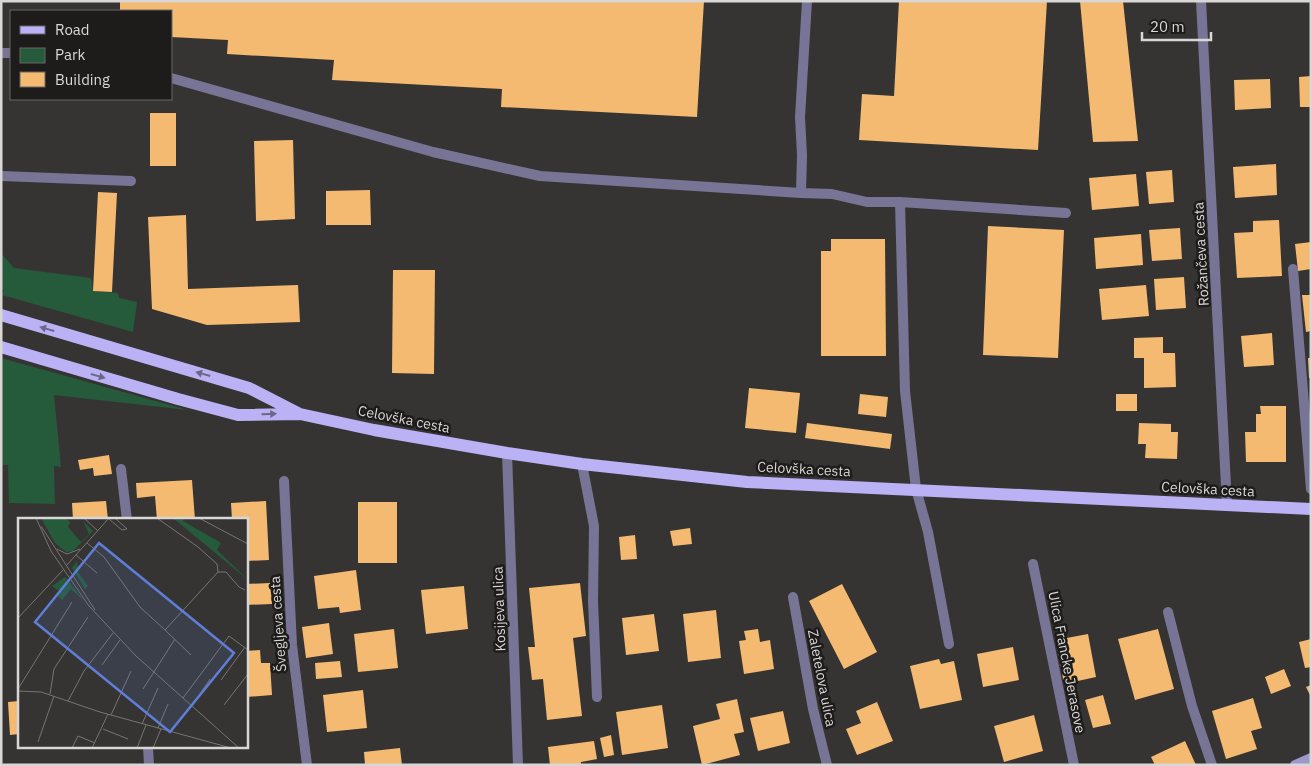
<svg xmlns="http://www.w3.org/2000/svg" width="1312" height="766" viewBox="0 0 1312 766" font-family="'IBM Plex Sans',sans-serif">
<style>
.green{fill:#255a3b}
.building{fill:#f4ba72}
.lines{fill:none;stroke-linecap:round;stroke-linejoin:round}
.lane{stroke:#787495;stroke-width:10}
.street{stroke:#787495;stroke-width:10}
.secondary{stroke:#9e97cb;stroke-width:10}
.primary{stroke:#bbb2f5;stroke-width:12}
.oneway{fill:#6c6788}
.labels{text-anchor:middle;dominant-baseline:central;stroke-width:5;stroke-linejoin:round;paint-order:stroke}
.street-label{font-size:14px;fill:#d8d7d6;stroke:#1d1c1b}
.inset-road{fill:none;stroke:#777574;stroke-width:1}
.view{fill:#5e7ed7;fill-opacity:0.15;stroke:#5e7ed7;stroke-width:2.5}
.inset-edge{fill:none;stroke:#d8d7d6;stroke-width:2.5}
</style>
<rect width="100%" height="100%" fill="#363432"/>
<path class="green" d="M1 253 14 268 91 278 93 291 118 293 119 298 137 302 133 332 2 295 4 290 1 289Z
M1 358 188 410 54 395 61 467 54 466 55 504 9 503 8 465H1Z"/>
<path class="building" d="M120 1H704L697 117 501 107 502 89 332 80 334 60 227 54 228 40 171 37V11H120Z
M899 1H1047L1038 150 859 140 862 94 894 96Z
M1080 1H1123L1138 141 1093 142Z
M1311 76V107H1300L1299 77Z
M1270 79 1271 108 1235 110 1234 80Z
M150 113H176V166H150Z
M293 140 295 219 256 221 254 141Z
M1276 164 1277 195 1235 198 1233 167Z
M1172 170 1174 202 1149 204 1146 172Z
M1136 174 1139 206 1092 210 1089 178Z
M370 190 371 225H326V191Z
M98 192 117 193 112 292 93 291Z
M186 215 188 289 298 285 300 322 207 325 152 309 148 217Z
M1279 220 1282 276 1237 278 1234 233 1253 232V221Z
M988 226 1064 230 1058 358 983 355Z
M1180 228 1182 259 1152 261 1149 230Z
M1141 234 1143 265 1096 269 1094 238Z
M831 239H885L886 356H821V251H831Z
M1311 242V269L1298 271 1295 244Z
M393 270H435L434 374 392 373Z
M1184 277 1186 308 1156 310 1154 279Z
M1146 285 1149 316 1102 320 1099 289Z
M1302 295H1311V331L1306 332Z
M1272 333 1274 365 1244 367 1241 336Z
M1163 337V353H1175L1176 387 1144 388V358H1134V338Z
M1308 358H1311V378H1309Z
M749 388 800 393 796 433 745 428Z
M860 394 888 397 886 417 858 414Z
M1116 394H1137V411H1116Z
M1260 406H1286V462H1246L1245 432H1256V414H1261Z
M807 423 892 434 890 449 805 438Z
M1139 423 1171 424V432H1178L1177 459 1145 458 1146 444H1138Z
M109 455 112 474 94 476 93 468 80 470 78 460Z
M192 480 195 520H157L155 496 137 498 136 483Z
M106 501 108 520H73L72 503Z
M266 501 269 560 246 561V520H232L231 503Z
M358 502H397V563H358Z
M690 528 692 544 673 546 670 531Z
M635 535 637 559 621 560 619 537Z
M356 570 361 610 340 613 339 607 318 609 314 576Z
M270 583 272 604 246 605V584Z
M580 583 586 636 573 638 582 716 547 720 543 679 532 680 528 647H535L529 588Z
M842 584 877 652 844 669 809 601Z
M464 586 468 629 426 634 421 590Z
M716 610 721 658 688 662 683 614Z
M654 614 659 651 626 655 622 618Z
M329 623 333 654 306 658 302 627Z
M394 629 398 668 358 672 354 634Z
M758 629 760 642 770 640 774 669 744 674 739 641 746 640 744 631Z
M1158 629 1174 689 1135 700 1118 639Z
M1088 634 1096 677 1064 684 1056 640Z
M1311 639V667L1305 668 1299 642Z
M1013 647 1019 680 983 687 977 654Z
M260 650 261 663H270L272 695 246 697V651Z
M939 659 941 664 954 661 962 700 920 709 910 666Z
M340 661 342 677 316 679 315 663Z
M1284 669 1291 686 1271 694 1265 677Z
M1311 685V697L1306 687Z
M363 690 367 728 327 732 323 695Z
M1103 695 1111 724 1093 728 1085 700Z
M1253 698 1262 728 1251 731 1257 749 1226 759 1212 711Z
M737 699 744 732 734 734 740 755 702 765 693 726 720 719 716 704Z
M19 701V734L10 735 8 702Z
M877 702 893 741 857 755 846 729 861 723 856 711Z
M662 705 668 748 622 755 616 712Z
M783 711 790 743 758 751 750 718Z
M1034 715 1043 751 1004 762 994 726Z
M611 735 614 755 604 757 600 738Z
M594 741 597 759 581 762V765H550L548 747Z
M1185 741 1196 765H1155L1151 757Z
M400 748 402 765H365L364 752Z"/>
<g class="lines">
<path class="lane" d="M807 1 800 117 802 155 801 193 832 194 867 202H900L1066 213
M1 53H11
M171 78 433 152 540 176 801 193
M1 176 131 181
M900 202 905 391 916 489 928 532 949 644
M582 464 594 526 593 601 597 697
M1033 564 1074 765
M1168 612 1192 706 1212 765"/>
<path class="street" d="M1201 1 1227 505
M1293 269 1311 489
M507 453 518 765
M121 469 127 520
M284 481 292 645 307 765
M793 597 813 709 827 765
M148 747 149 765"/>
<path class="secondary" d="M1295 765 1311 758"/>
<path class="primary" d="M1 315 249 388 298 413
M1 347 178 399 238 415 300 414 374 430 507 453 582 464 747 482 1311 509"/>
</g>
<defs><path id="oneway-solid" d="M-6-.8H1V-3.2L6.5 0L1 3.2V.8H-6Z" transform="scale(1.25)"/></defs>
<g class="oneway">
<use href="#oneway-solid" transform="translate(47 329) rotate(-164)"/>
<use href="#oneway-solid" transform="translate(203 374) rotate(-164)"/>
<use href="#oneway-solid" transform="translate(98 376) rotate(16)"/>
<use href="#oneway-solid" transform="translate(269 414) rotate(-1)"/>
</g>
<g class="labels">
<g class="street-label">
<text transform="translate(1201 254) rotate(-93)">Rožančeva cesta</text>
<text transform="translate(404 419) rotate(11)">Celovška cesta</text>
<text transform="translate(804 469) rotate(3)">Celovška cesta</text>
<text transform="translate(1208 489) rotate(3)">Celovška cesta</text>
<text transform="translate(499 609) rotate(-92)">Kosijeva ulica</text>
<text transform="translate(278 624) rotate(-94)">Švegljeva cesta</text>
<text transform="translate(1067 662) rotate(79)">Ulica Francke Jerasove</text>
<text transform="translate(822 678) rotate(79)">Zaletelova ulica</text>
</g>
</g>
<g transform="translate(18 518)">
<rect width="230" height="230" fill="#363432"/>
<path d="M23 0H47L52 4 50 9 63 24 71 16 65 3 75 13 55 33 48 34 37 25ZM155 0H167L165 3 203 25 199 32 230 62ZM59 43 60 54 70 68 67 71 54 50ZM47 59 50 62 66 83 53 71 44 82 40 78 42 74 34 68Z" fill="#255a3b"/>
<path class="inset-road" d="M18 0 33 33 71 88 118 138 221 230M66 0 80 13M97 0 109 11M139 0 180 29 199 46 200 54H208L221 69 227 72M181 0 230 26M91 1 104 12 109 11M23 8 77 92M69 25 86 39 122 89 147 112M39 31 49 36 62 31M58 37 79 55M48 48 91 0M0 100 45 52M173 137 147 112 200 54M84 147 102 122M203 162 227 129M0 171 54 84M125 171 157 121M0 173 23 174 82 194 213 230M32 176 36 151 70 99M165 180 211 118 230 132M50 183 66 153 95 115M206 187 230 156M174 188 192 161M93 197 113 153M124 206 140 170M140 210 150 186M85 211 110 221M20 224 36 178M54 230 60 218 77 225M74 230 90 196M119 230 128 207M135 230 143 211"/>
<path class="view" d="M81 25 216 135 152 214 17 104Z"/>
<rect width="230" height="230" class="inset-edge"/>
</g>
<rect width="1312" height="766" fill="none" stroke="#d8d7d6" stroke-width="5"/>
<rect x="10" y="10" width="162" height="90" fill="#1d1c1b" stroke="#686766"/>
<rect x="20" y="26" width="25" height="8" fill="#bbb2f5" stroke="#686766"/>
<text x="55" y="35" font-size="15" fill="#d8d7d6">Road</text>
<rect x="20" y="48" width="25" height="15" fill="#255a3b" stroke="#686766"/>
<text x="55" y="60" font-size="15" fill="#d8d7d6">Park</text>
<rect x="20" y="72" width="25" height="15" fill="#f4ba72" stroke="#686766"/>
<text x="55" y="85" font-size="15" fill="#d8d7d6">Building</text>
<path d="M1142 32v8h69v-8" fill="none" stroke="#d8d7d6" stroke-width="2.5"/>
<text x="1150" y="32" font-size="15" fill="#d8d7d6" stroke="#1d1c1b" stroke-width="4" paint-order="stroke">20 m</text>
</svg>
